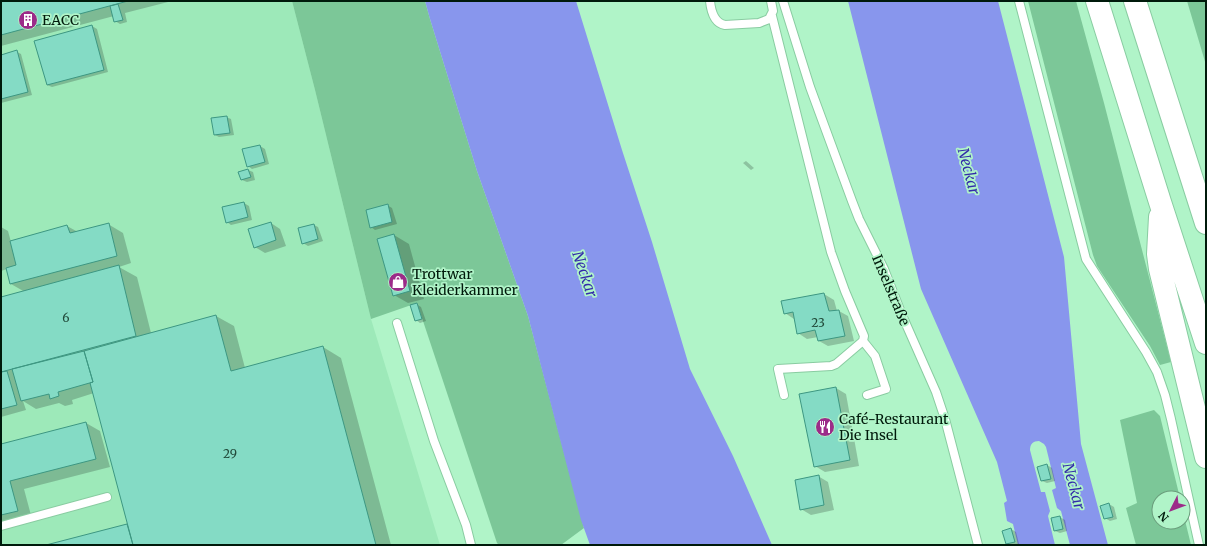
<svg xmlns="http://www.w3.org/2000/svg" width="1207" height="546" viewBox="0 0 1207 546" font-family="Merriweather,serif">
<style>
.built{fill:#9de9b9}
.green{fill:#7cc798}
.water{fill:#8896ed}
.shadow{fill:#0003}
.building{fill:#84dbc5;stroke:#3d9782}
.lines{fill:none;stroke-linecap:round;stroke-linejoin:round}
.lane-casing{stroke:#89cca1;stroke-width:10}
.highway-casing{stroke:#89cca1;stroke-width:24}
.lane{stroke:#fff;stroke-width:8}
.highway{stroke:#fff;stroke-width:22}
.labels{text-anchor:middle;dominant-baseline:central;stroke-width:3.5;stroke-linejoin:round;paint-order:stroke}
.number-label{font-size:12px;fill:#214a3a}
.poi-label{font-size:14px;fill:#001a0b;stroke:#b0f4c8;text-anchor:start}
.street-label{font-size:14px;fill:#001a0b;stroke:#b0f4c8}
.water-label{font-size:15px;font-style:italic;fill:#332ba9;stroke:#b0f4c8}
</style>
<rect width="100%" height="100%" fill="#b0f4c8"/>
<path class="built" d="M1 1H292L315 90 371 319 440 545H1Z"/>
<path class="green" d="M292 1H425L430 19 477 171 528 316 584 528 561 545H499L497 543 417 303 371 319 315 90Z
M1028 1H1076L1104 103 1171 362 1160 365 1150 346 1097 266 1093 255Z
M1187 1H1206V65Z
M1154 410 1160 416 1180 498H1159V522H1183V512L1191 545H1136L1126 508 1137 503 1120 420Z"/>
<path class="water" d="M425 1H576L622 150 652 242 690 369 733 456 772 545H590L581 520 528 316 477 171 430 19Z
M848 1H998L1064 257 1081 444 1108 545H1070L1061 511 1057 508 1052 490 1056 488 1046 447 1044 444 1039 441C1033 441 1030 444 1030 450L1041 492H1045L1050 511 1048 516 1055 545H1018L1013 524 1007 521 1004 503 1007 501 997 462 921 289Z"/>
<path class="shadow" d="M1 1H172L125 13 127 22 120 24 115 21 114 16 1 46Z
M92 26 97 29 108 72 52 87 47 85Z
M17 52 21 54 32 95 1 103V56Z
M226 117 231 119 234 135 219 137 215 135Z
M260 146 265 149 269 164 252 169 248 166Z
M746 161 754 168 751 170 743 163Z
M248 170 253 172 255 180 247 182 242 180Z
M244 203 249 206 252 220 231 225 227 222Z
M387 205 392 208 397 224 375 230 371 227Z
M271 223 280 229 286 246 265 253 255 247Z
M108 224 123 233 131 263 119 267 137 277 151 333 216 316 234 326 245 368 323 347 341 358 391 545H50L128 525 94 393 72 400 73 404 65 406 59 403 36 409 23 401 26 410 1 417V298L25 292 11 284 7 269 1 271V227L8 231 11 242 67 226 78 232Z
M314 225 318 227 323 241 308 246 303 243Z
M394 235 409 244 424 299 408 303 394 295Z
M824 294 834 300 837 311H839L848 316 854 341 828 346 819 341 818 337 807 339 798 333 794 319 785 313Z
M416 304 421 307 426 321 420 323 416 320Z
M836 388 846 394 859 466 825 472 815 466Z
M86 423 100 431 110 467 24 489 32 519 1 527V445Z
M1047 465 1052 468 1055 481 1047 483 1042 481 1038 467Z
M818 476 828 482 834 510 811 515 801 509Z
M1109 504 1114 507 1117 519 1110 521 1105 518Z
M1060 517 1065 520 1067 531 1060 533 1055 531Z
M1011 529 1016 532 1019 544 1009 545 1007 544Z"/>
<path class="building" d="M1 1H128L1 35Z
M118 4 123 20 114 22 110 6Z
M92 25 104 70 47 85 34 41Z
M17 50 28 92 1 99V55Z
M227 116 230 133 214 135 211 118Z
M260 145 265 162 247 167 242 149Z
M248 169 251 177 241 180 238 172Z
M244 202 248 217 226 223 222 207Z
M388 204 392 222 370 228 366 210Z
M271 222 276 240 254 248 248 229Z
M109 223 117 256 10 284 6 268 16 265 10 241 67 225 70 233Z
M314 224 318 239 302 244 298 228Z
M394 234 410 291 393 296 377 239Z
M119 265 136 336 1 372V297Z
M824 293 829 311 839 310 845 336 818 341 815 330 797 334 793 312 784 314 781 301Z
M417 303 422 319 415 321 410 305Z
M216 315 231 371 323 346 376 545H133L90 383 93 382 84 351Z
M84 351 93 382 58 392 59 396 50 399 49 394 21 401 12 369Z
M7 371 17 405 1 409V372Z
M836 387 850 460 814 467 799 394Z
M86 422 96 459 10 481 18 511 1 515V444Z
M1047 464 1051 479 1041 481 1037 467Z
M819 475 824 505 800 510 795 480Z
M1109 503 1113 517 1104 519 1100 506Z
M1060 516 1063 529 1054 531 1051 518Z
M127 524 133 545H46Z
M1011 528 1015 542 1006 544 1002 531Z"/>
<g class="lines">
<g class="lane-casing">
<path id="lane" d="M710 1C711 11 714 23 725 25L759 23 769 19 773 11 771 1
M783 1 810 87 852 201 859 219 884 269 902 315 936 392 945 419 978 545
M1019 1 1086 259 1146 352 1157 372 1165 395 1171 419 1199 545
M772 16 831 252 845 291 864 336 863 341 875 356 886 389 867 395
M397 323 434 441 466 525 471 545
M784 395 778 369 831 366 836 364 863 341
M1 526 107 497"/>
</g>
<g class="highway-casing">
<path id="highway" d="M1097 1 1160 202 1206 343
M1135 1 1206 223
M1160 217 1158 254 1160 269 1206 457"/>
</g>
<use href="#lane" class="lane"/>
<use href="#highway" class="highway"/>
</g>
<defs>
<g id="building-disc" transform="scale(1)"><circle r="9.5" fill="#9c2b89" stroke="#b0f4c8"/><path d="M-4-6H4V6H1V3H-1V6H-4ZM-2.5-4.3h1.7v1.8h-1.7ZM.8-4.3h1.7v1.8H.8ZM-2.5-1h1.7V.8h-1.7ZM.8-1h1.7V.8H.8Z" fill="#fff"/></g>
<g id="shop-disc" transform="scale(1)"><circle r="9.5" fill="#9c2b89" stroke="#b0f4c8"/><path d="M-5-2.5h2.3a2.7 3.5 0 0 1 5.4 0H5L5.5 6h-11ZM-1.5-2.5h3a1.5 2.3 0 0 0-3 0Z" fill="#fff"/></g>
<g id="restaurant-disc" transform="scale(1)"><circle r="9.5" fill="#9c2b89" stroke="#b0f4c8"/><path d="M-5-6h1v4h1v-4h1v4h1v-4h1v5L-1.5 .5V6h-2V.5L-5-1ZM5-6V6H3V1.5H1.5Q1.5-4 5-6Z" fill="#fff"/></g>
</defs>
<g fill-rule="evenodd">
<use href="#building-disc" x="28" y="20"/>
<use href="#shop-disc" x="398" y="282"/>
<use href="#restaurant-disc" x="825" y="427"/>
</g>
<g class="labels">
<g class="number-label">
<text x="66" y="317">6</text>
<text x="818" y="322">23</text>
<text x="230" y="453">29</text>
</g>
<g class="poi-label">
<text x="42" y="20">EACC</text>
<text x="412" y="274">Trottwar<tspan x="412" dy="16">Kleiderkammer</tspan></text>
<text x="839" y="419">Café-Restaurant<tspan x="839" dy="16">Die Insel</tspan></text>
</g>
<g class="street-label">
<text transform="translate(891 290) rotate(67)">Inselstraße</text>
</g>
<g class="water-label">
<text transform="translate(969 171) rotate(75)">Neckar</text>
<text transform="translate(585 274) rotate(71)">Neckar</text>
<text transform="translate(1074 486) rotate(75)">Neckar</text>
</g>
</g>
<rect width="1207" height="546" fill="none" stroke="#001a0b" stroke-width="4"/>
<g transform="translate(1171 510) rotate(228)"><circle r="19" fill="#b0f4c8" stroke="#6a9d7c"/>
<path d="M0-3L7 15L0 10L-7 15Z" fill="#9c2b89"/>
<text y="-6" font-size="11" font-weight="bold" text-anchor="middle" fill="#001a0b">N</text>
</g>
</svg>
